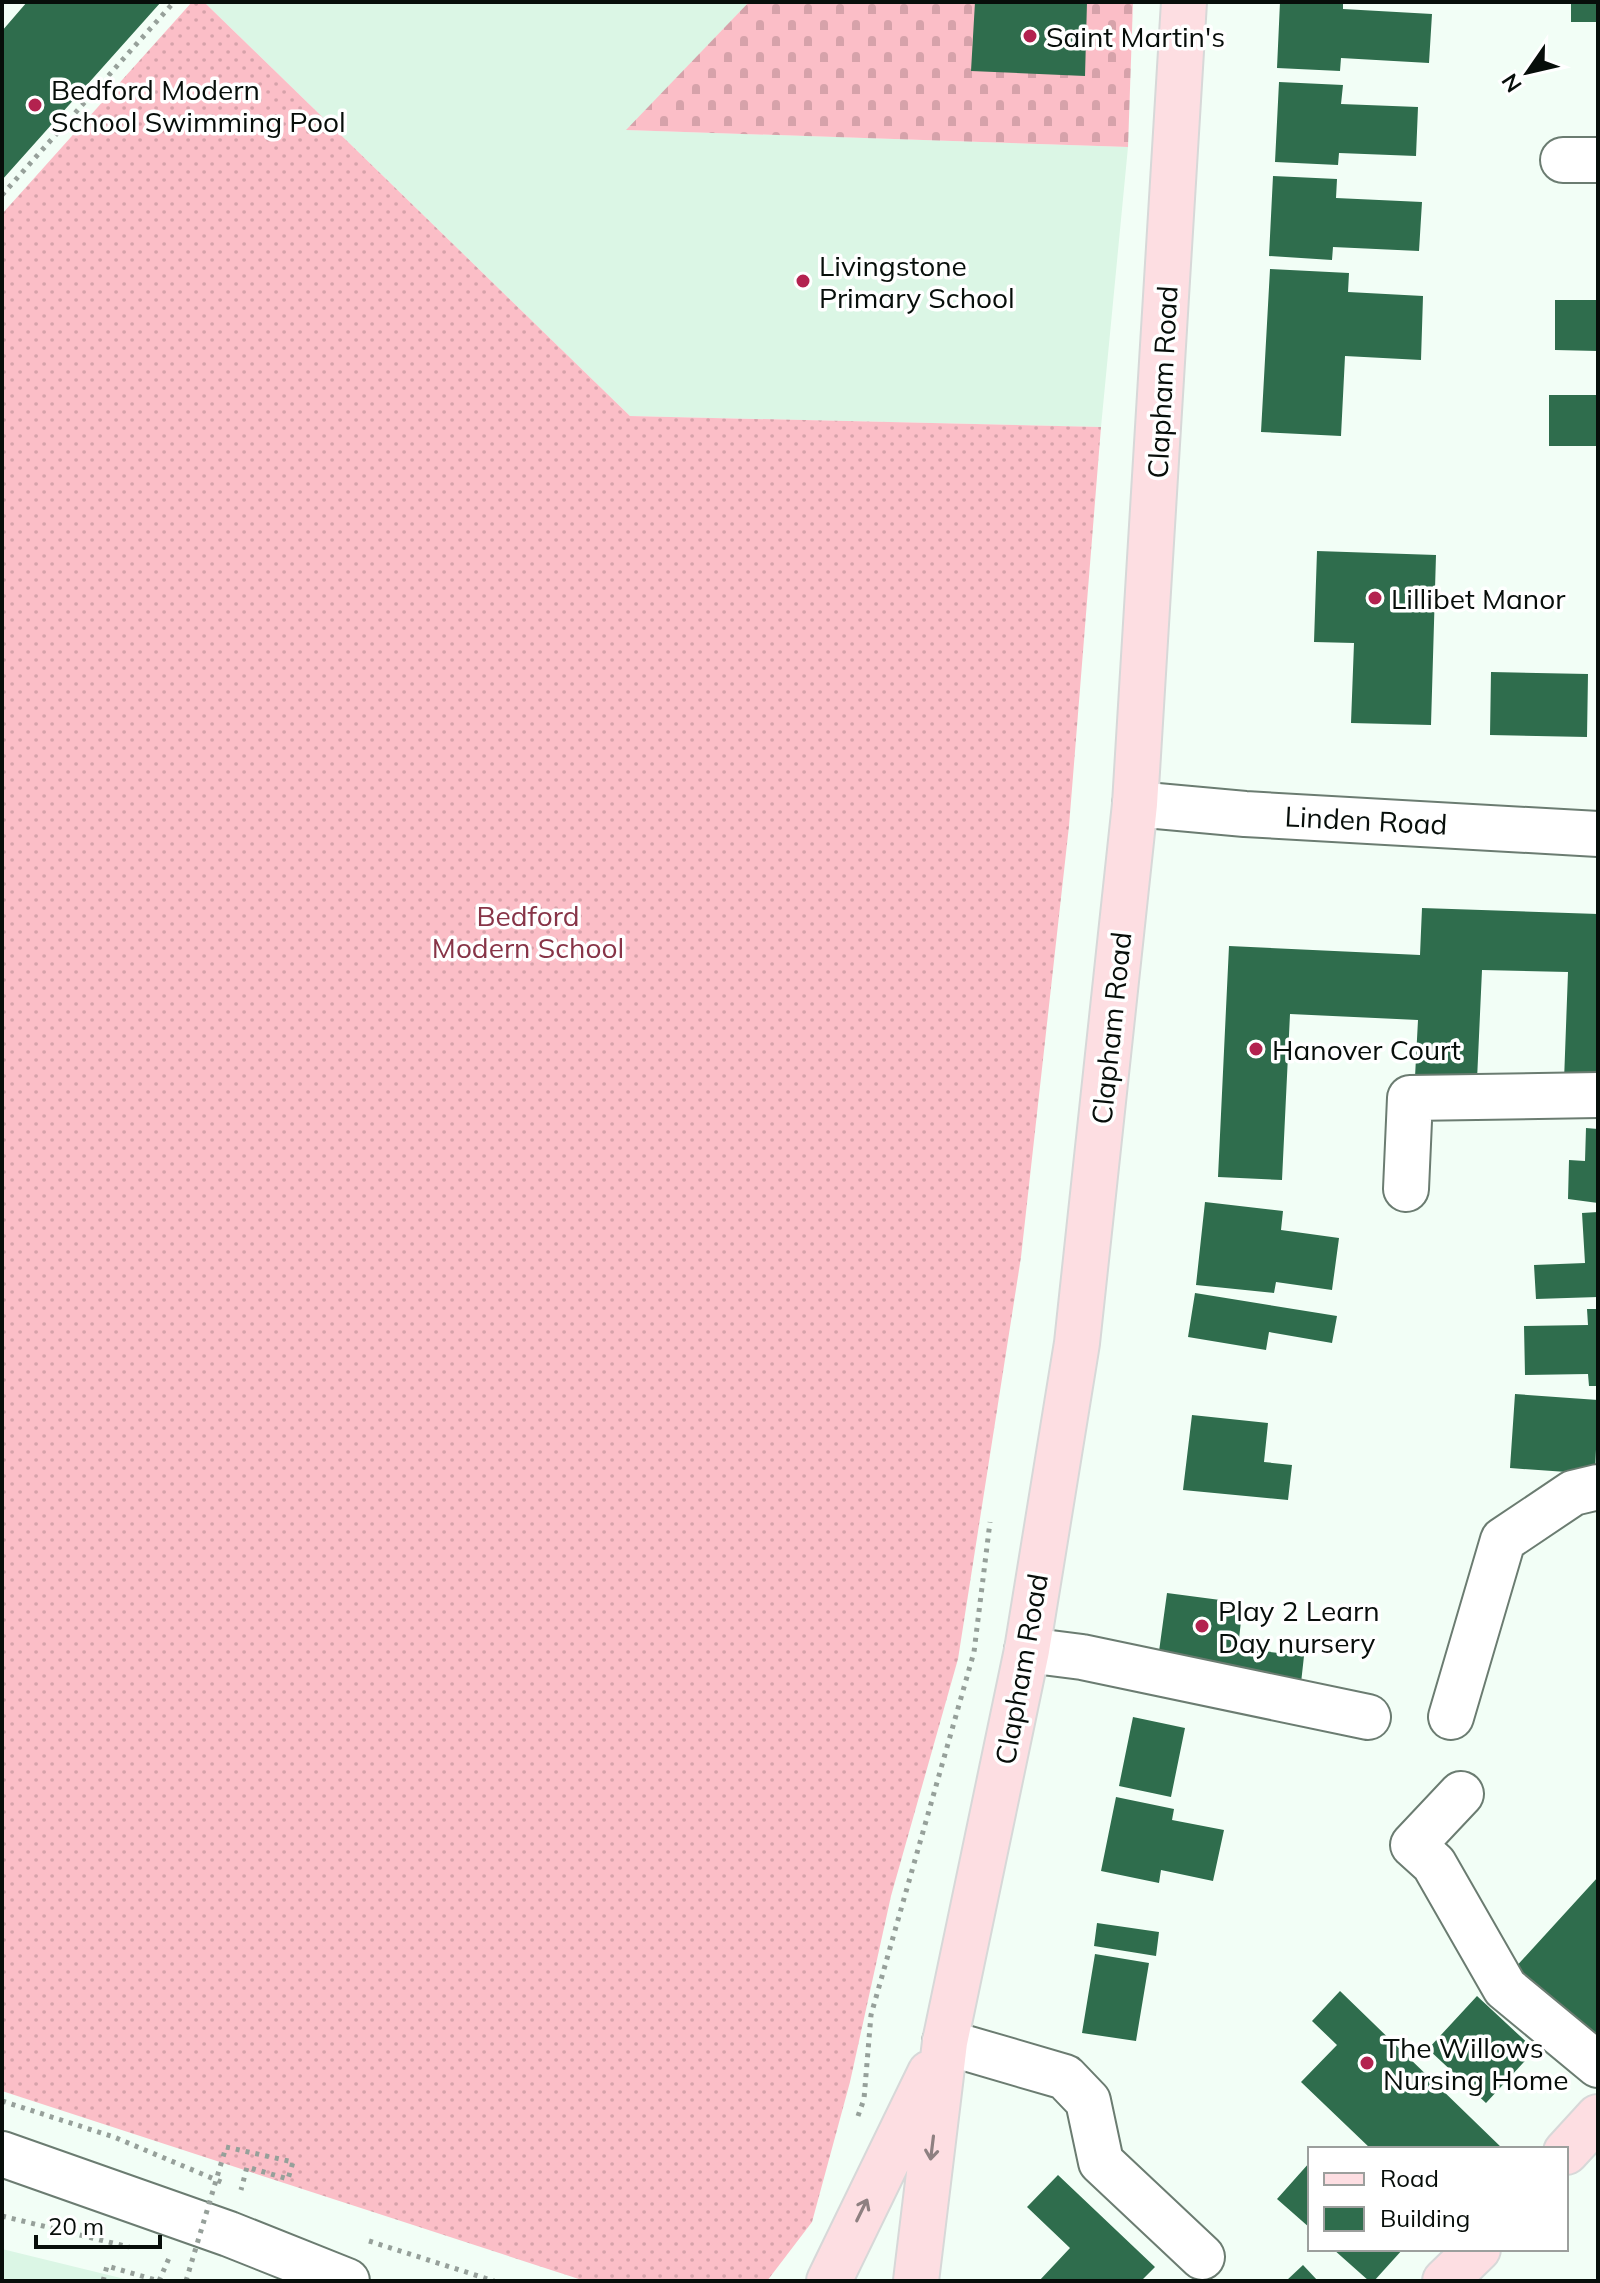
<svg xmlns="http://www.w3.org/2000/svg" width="1600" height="2283" viewBox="0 0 1600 2283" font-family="Mulish,sans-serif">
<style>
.built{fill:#dbf6e5}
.grass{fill:url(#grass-dots)}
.cemetery{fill:url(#cemetery-stones)}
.building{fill:#2f6d4d}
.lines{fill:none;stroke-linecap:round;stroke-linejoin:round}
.minor-casing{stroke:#6b7c71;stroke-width:48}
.major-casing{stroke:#d7d8d8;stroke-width:48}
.path{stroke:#96a09a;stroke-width:5;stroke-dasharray:4 6;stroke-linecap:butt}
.minor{stroke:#fff;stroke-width:44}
.major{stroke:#fddee2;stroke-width:44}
.path-bridge{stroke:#96a09a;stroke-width:5;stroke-dasharray:4 6;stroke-linecap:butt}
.oneway{stroke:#8e8081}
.poi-dot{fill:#b3224f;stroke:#fff;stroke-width:3}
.labels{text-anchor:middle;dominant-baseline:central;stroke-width:7;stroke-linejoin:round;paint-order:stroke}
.poi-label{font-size:28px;fill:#070e0a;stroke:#fff;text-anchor:start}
.street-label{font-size:28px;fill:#070e0a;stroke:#fff}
.park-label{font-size:28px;fill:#873447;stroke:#fff}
</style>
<defs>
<pattern id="grass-dots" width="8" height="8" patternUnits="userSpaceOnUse" patternTransform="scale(2)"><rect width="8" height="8" fill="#fbbec7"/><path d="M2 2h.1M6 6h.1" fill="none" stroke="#d6a2aa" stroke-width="1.8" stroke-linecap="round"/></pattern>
<pattern id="cemetery-stones" width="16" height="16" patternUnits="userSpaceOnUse" patternTransform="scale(2)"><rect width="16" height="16" fill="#fbbec7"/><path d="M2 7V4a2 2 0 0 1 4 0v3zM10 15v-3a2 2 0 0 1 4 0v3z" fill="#d6a2aa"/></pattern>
</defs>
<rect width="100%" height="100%" fill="#f2fef6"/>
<path class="built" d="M204 2H749L627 130 1128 147 1101 427 630 416Z
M2 2249 133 2281H2Z"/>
<path class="grass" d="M192 2H204L630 416 1101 427 1069 826 1021 1257 958 1659 891 1896 850 2082 812 2222 767 2281H585L2 2091V214Z"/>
<path class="cemetery" d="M749 2H1133L1128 147 626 130Z"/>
<path class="building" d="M27 2H161L2 180V31Z
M975 2H1087L1085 76 971 71Z
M1280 2H1343V9L1432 14 1429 63 1341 58 1340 71 1277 68Z
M1571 2H1598V22H1571Z
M1279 82 1343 85 1341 104 1418 107 1416 156 1339 153 1338 165 1275 162Z
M1273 176 1337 179 1336 198 1422 202 1419 251 1333 247 1332 260 1269 256Z
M1270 269 1349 273 1348 292 1423 296 1421 360 1345 356 1341 436 1261 432Z
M1555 300H1598V351L1555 350Z
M1549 395H1598V446H1549Z
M1317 551 1436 555 1431 725 1351 723 1354 643 1314 642Z
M1491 672 1588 674 1587 737 1490 735Z
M1422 908 1598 914V1082L1564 1081 1568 972 1482 970 1477 1080 1415 1077 1418 1020 1290 1014 1282 1180 1218 1177 1229 946 1420 955Z
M1586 1128 1598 1129V1203L1568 1199 1569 1160 1585 1161Z
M1205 1202 1283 1211 1281 1230 1339 1238 1332 1290 1276 1282 1274 1293 1196 1285Z
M1598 1212V1297L1536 1299 1534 1265 1585 1263 1582 1213Z
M1195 1293 1337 1316 1332 1343 1269 1332 1266 1350 1188 1337Z
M1587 1309H1598V1386H1589L1588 1374 1525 1375 1524 1326 1588 1325Z
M1515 1394 1598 1400 1595 1474 1510 1468Z
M1192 1415 1268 1423 1264 1462 1292 1465 1288 1500 1183 1490Z
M1167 1593 1243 1603 1238 1648 1304 1656 1301 1683 1157 1666Z
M1133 1717 1185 1728 1171 1797 1119 1786Z
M1116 1797 1174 1809 1172 1820 1224 1830 1213 1881 1161 1870 1159 1883 1101 1871Z
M1598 1877V2038L1512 1971Z
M1097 1923 1159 1932 1156 1956 1094 1946Z
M1095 1954 1149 1963 1136 2041 1082 2033Z
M1340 1991 1503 2149H1371L1301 2082 1337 2045 1312 2021Z
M1477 1996 1535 2050 1486 2103 1428 2049Z
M1310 2162V2228L1277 2199Z
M1058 2175 1155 2267 1141 2281H1039L1070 2248 1027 2207Z
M1333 2249H1403L1374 2281H1369Z
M1303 2265 1318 2281H1286Z"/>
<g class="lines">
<g class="minor-casing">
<path id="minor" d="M1563 160H1598
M1135 804 1245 814 1598 834
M1406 1189 1410 1098 1598 1095
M1027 1650 1082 1657 1368 1717
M1451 1717 1503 1540 1573 1493 1598 1487
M1461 1794 1413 1845 1434 1864 1505 1988 1598 2065
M945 2042 1065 2077 1088 2101 1101 2162 1202 2257
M2 2154 229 2234 347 2281"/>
</g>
<g class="major-casing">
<path id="major" d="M1566 2152 1598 2117
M829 2281 930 2073
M916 2281 945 2042 1027 1650 1077 1343 1135 804 1184 2
M1445 2281 1478 2249"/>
</g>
<path class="path" d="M2 195 174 2
M2 2101 114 2137 226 2184
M858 2116 864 2099 871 2015 974 1652 990 1522
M226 2147 293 2162 288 2179 247 2167 241 2190
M2 2216 129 2247
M369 2241 494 2281
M103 2281 107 2266 159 2281
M159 2281 169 2258"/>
<use href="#minor" class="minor"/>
<use href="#major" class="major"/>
<path class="path-bridge" d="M186 2281 226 2147"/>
</g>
<defs><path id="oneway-shaft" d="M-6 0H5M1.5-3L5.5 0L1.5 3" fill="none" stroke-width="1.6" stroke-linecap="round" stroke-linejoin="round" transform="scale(2)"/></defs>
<g class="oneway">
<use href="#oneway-shaft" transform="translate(932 2148) rotate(97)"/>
<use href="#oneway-shaft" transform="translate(862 2210) rotate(-64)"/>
</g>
<g class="poi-dot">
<circle cx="1030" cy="36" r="8"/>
<circle cx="35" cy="105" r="8"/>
<circle cx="803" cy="281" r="8"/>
<circle cx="1375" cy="598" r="8"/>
<circle cx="1256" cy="1049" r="8"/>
<circle cx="1202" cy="1626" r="8"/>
<circle cx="1367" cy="2063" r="8"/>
</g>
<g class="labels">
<g class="poi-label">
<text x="1046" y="36">Saint Martin's</text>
<text x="51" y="89">Bedford Modern<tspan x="51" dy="32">School Swimming Pool</tspan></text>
<text x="819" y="265">Livingstone<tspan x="819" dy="32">Primary School</tspan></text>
<text x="1391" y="598">Lillibet Manor</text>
<text x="1272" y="1049">Hanover Court</text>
<text x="1218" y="1610">Play 2 Learn<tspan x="1218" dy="32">Day nursery</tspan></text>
<text x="1383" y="2047">The Willows<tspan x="1383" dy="32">Nursing Home</tspan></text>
</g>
<g class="street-label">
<text transform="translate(1162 382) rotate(-87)">Clapham Road</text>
<text transform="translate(1366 820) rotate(3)">Linden Road</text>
<text transform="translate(1111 1028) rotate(-84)">Clapham Road</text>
<text transform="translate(1021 1669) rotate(-80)">Clapham Road</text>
</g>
<g class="park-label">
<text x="528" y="915">Bedford<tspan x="528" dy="32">Modern School</tspan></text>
</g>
</g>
<rect width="1600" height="2283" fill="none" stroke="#070e0a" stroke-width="8"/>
<rect x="1308" y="2147" width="260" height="104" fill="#ffffff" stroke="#9c9f9d" stroke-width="2"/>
<rect x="1324" y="2173" width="40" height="12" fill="#fddee2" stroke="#9c9f9d" stroke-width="2"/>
<text x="1380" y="2187" font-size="24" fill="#070e0a">Road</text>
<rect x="1324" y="2207" width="40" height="24" fill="#2f6d4d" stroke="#9c9f9d" stroke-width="2"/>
<text x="1380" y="2227" font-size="24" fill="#070e0a">Building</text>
<g transform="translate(1528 72) rotate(236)" stroke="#ffffff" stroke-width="6" paint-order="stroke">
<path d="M0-6L14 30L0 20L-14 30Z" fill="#070e0a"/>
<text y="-12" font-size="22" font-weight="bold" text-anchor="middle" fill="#070e0a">N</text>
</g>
<path d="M36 2235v12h124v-12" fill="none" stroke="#070e0a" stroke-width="4"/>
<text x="48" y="2235" font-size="24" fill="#070e0a" stroke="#ffffff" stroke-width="6" paint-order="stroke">20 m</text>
</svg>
